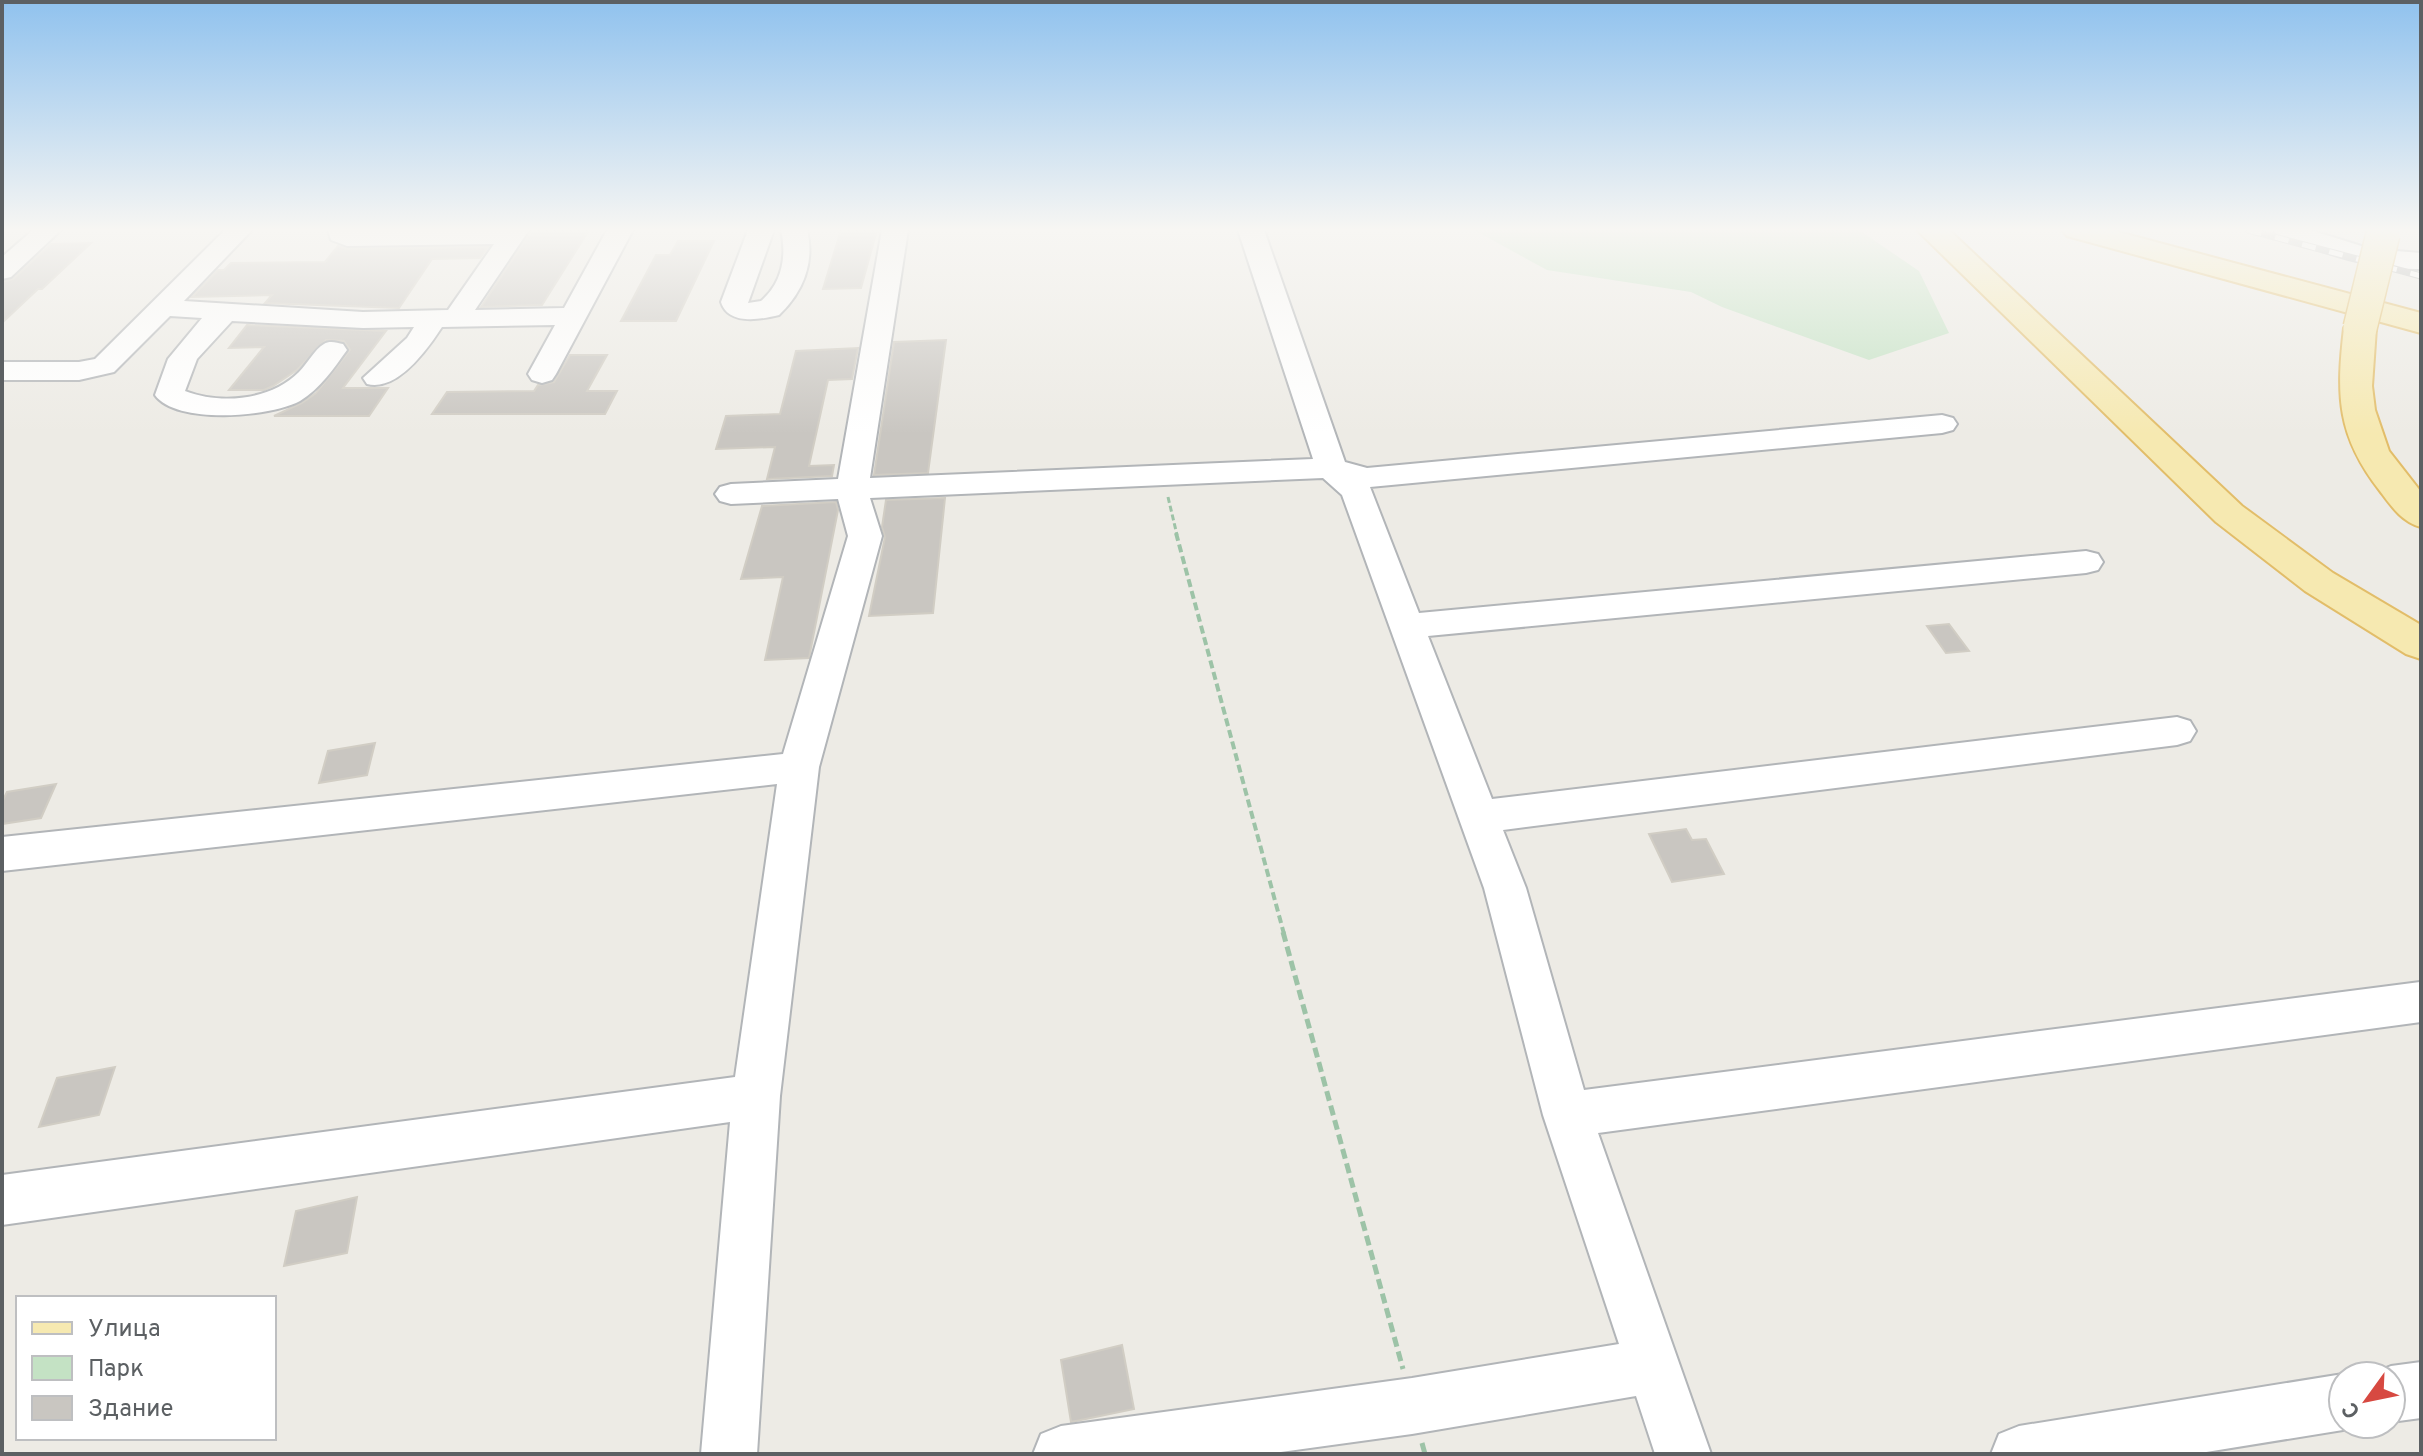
<svg xmlns="http://www.w3.org/2000/svg" width="2423" height="1456" viewBox="0 0 2423 1456" font-family="Overpass,sans-serif">
<style>
.green{fill:#c4e2c4}
.building{fill:#c9c6c1;stroke:#d1cdc4;stroke-width:2}
.lines{fill:none;stroke-linecap:round;stroke-linejoin:round}
.minor-casing{stroke:#b2b5b8;stroke-width:4}
.major-casing{stroke:#e2bd69;stroke-width:4}
.path-far2{stroke:#9dc3a7;stroke-width:3;stroke-dasharray:6 3;stroke-linecap:butt}
.path-far1{stroke:#9dc3a7;stroke-width:4;stroke-dasharray:8 4;stroke-linecap:butt}
.path{stroke:#9dc3a7;stroke-width:5;stroke-dasharray:10 5;stroke-linecap:butt}
.minor{fill:#fff;fill-rule:evenodd}
.major{fill:#f6e9b1;fill-rule:evenodd}
.rail-casing{stroke:#b2b3b3;stroke-width:7}
.rail{stroke:#fff;stroke-width:5;stroke-dasharray:14;stroke-linecap:butt}
.major-bridge-casing{stroke:#e2bd69;stroke-width:36;stroke-linecap:butt}
.major-bridge{stroke:#f6e9b1;stroke-width:33}
</style>
<rect width="100%" height="100%" fill="#edebe5"/>
<path class="green" d="M1474 230H1859L1919 271 1949 333 1869 360 1722 307 1691 292 1547 270Z"/>
<path class="building" d="M532 230H589L542 305 481 307Z
M841 230H877L861 288 823 289Z
M678 241H714L676 321H621L656 255H670Z
M91 243 42 289H38L2 323V282L13 279 51 244Z
M338 246 347 249 488 247 480 258 432 259 399 308 265 303 272 295 192 297 218 270H224L231 263 325 262Z
M247 325 386 331 343 388H388L369 416H274L302 403 316 393 350 350 344 341 326 340 297 370 273 386 264 390H229L264 347 229 348Z
M946 340 928 473 874 475 894 342Z
M858 348 852 379 828 380 809 466 834 465 832 476 767 479 775 447 716 449 726 416 780 414 796 351Z
M570 355H607L587 391H617L605 414H432L447 392 534 391 538 385 554 382Z
M945 498 933 613 869 616 885 537 882 527 886 500Z
M836 502 838 510 809 658 765 660 783 577 741 579 762 506Z
M1949 624 1969 651 1946 653 1927 626Z
M375 743 367 775 319 783 328 751Z
M56 784 41 818 2 824V802L7 792Z
M1686 829 1692 840 1706 839 1724 874 1672 882 1649 834Z
M115 1067 99 1115 39 1127 57 1078Z
M357 1197 347 1253 284 1266 296 1211Z
M1122 1345 1134 1409 1071 1422 1061 1360Z"/>
<g class="lines">
<g class="minor-casing">
<path id="minor" d="M33 230H61L11 277 2 279V257Z
M225 230H252L184 301 363 312 448 310 494 244 347 246 331 240 328 230H529L475 310 564 308 607 230H633L556 374 552 380 542 383 532 380 528 374 555 325 442 327C427 350 397 392 367 384L363 378 407 338 414 327 363 328 232 321 197 359 185 391C222 405 271 400 299 372 307 364 315 349 324 344 330 340 337 343 343 344L347 350C334 368 320 389 300 401 271 417 176 425 155 395L168 359 202 318 170 316 114 372 79 380H2V362H79L95 359Z
M748 230H774L748 303 761 301C782 283 787 257 781 230H807C815 263 803 292 779 315 759 320 728 325 721 302Z
M882 230H908L870 478 1313 459 1238 230H1264L1345 462 1367 468 1942 415 1953 418 1957 424 1953 430 1942 433 1370 487 1419 613 2086 551 2098 554 2103 562 2098 570 2086 573 1428 636 1492 799 2177 717 2190 721 2196 731 2190 741 2177 745 1503 830 1526 888 1584 1090 2420 982 2421 1022 1598 1133 1711 1454H1655L1636 1396 1412 1434 1266 1454H1033L1041 1434 1061 1426 1412 1378 1619 1344 1543 1115 1484 888 1342 495 1323 478 870 498 882 536 819 767 780 1096 757 1454H701L730 1122 2 1225V1175L735 1077 777 784 2 871V837L783 754 848 536 838 499 731 504 720 501 715 494 720 487 731 484 838 479Z
M2273 230H2310L2371 249 2421 253V269C2371 270 2323 252 2277 235Z
M2421 1362V1418L2391 1422V1376L2371 1374 2391 1366Z
M2343 1374 2347 1376H2343V1424H2357L2343 1430 2194 1454H1991L1999 1434 2019 1426Z"/>
</g>
<g class="major-casing">
<path id="major" d="M1917 230H1949L2242 506 2333 573 2421 625V659L2406 654 2305 591 2216 522Z
M2062 230H2111L2421 313V333L2067 236Z
M2360 318 2371 321 2376 328 2372 386 2375 410 2389 451 2421 492V527C2402 522 2392 507 2380 491 2337 436 2336 396 2344 328L2349 321Z"/>
</g>
<path class="path-far2" d="M1168 497 1177 535"/>
<path class="path-far1" d="M1176 533 1284 934"/>
<path class="path" d="M1283 932 1403 1369
M1422 1443 1425 1454"/>
<use href="#minor" class="minor"/>
<use href="#major" class="major"/>
<g class="rail-casing">
<path id="rail" d="M2248 230 2421 276"/>
</g>
<use href="#rail" class="rail"/>
<g class="major-bridge-casing">
<path id="major-bridge" d="M2360 328 2383 234"/>
</g>
<use href="#major-bridge" class="major-bridge"/>
</g>
<linearGradient id="sky" x2="0" y2="1"><stop stop-color="#90c2ee"/><stop offset="0.53" stop-color="#f7f6f3"/><stop offset="1" stop-color="#f7f6f3" stop-opacity="0"/></linearGradient>
<rect width="2423" height="434" fill="url(#sky)"/>
<rect width="2423" height="1456" fill="none" stroke="#5c6063" stroke-width="8"/>
<rect x="16" y="1296" width="260" height="144" fill="#ffffff" stroke="#bebfc1" stroke-width="2"/>
<rect x="32" y="1322" width="40" height="12" fill="#f6e9b1" stroke="#bebfc1" stroke-width="2"/>
<text x="88" y="1336" font-size="24" fill="#5c6063">Улица</text>
<rect x="32" y="1356" width="40" height="24" fill="#c4e2c4" stroke="#bebfc1" stroke-width="2"/>
<text x="88" y="1376" font-size="24" fill="#5c6063">Парк</text>
<rect x="32" y="1396" width="40" height="24" fill="#c9c6c1" stroke="#bebfc1" stroke-width="2"/>
<text x="88" y="1416" font-size="24" fill="#5c6063">Здание</text>
<g transform="translate(2367 1400) rotate(237)"><circle r="38" fill="#ffffff" stroke="#bebfc1" stroke-width="2"/>
<path d="M0-6L14 30L0 20L-14 30Z" fill="#d74941"/>
<text y="-12" font-size="22" font-weight="bold" text-anchor="middle" fill="#5c6063">С</text>
</g>
</svg>
